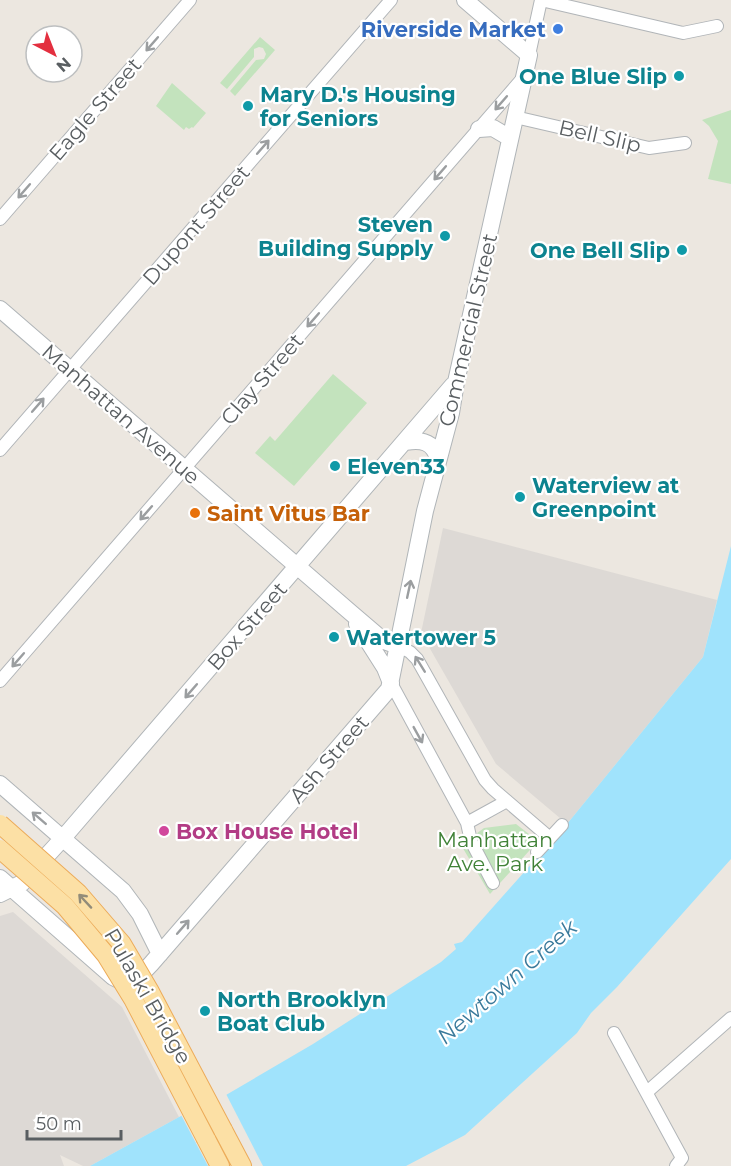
<svg xmlns="http://www.w3.org/2000/svg" width="731" height="1166" viewBox="0 0 731 1166" font-family="Montserrat,sans-serif">
<style>
.industrial{fill:#ddd9d5}
.green{fill:#c3e3bd}
.water{fill:#a0e3fc}
.pier{fill:#ece7e0}
.lines{fill:none;stroke-linecap:round;stroke-linejoin:round}
.street-casing{stroke:#b1b5b8;stroke-width:14}
.secondary-casing{stroke:#b0b5b8;stroke-width:18}
.primary-casing{stroke:#ecab59;stroke-width:20}
.street{stroke:#fff;stroke-width:12}
.secondary{stroke:#fff;stroke-width:16}
.primary{stroke:#fce0a5;stroke-width:18}
.primary-bridge-casing{stroke:#ecab59;stroke-width:20;stroke-linecap:butt}
.primary-bridge{stroke:#fce0a5;stroke-width:18}
.oneway{stroke:#9b9ea0}
.oneway2{stroke:#928c79}
.shop-dot{fill:#3f7fe0;stroke:#fff;stroke-width:2}
.culture-dot{fill:#0f9aa8;stroke:#fff;stroke-width:2}
.food-dot{fill:#e8710a;stroke:#fff;stroke-width:2}
.hotel-dot{fill:#d1479c;stroke:#fff;stroke-width:2}
.labels{text-anchor:middle;dominant-baseline:central;stroke-width:4.5;stroke-linejoin:round;paint-order:stroke}
.shop-label{font-size:21px;font-weight:bold;fill:#366cbe;stroke:#fff;text-anchor:end}
.culture-label{font-size:21px;font-weight:bold;fill:#0d838f;stroke:#fff;text-anchor:start}
.street-label{font-size:21px;fill:#595e61;stroke:#fff}
.food-label{font-size:21px;font-weight:bold;fill:#c56008;stroke:#fff;text-anchor:start}
.hotel-label{font-size:21px;font-weight:bold;fill:#b23c85;stroke:#fff;text-anchor:start}
.park-label{font-size:21px;fill:#408237;stroke:#fff}
.water-label{font-size:22px;font-style:italic;fill:#3a7a9b;stroke:#fff}
</style>
<rect width="100%" height="100%" fill="#ece7e0"/>
<path class="industrial" d="M443 528 717 600 703 657 567 824 496 764 421 633Z
M13 912 122 1007 179 1117 90 1166H83L60 1155 64 1166H0V916Z"/>
<path class="green" d="M260 37 275 50 235 96 230 91 256 60 264 59 266 54 263 48 259 47 254 49V57L227 89 220 83Z
M172 83 206 113 193 128 192 127 189 129 186 127 184 130 156 106Z
M731 110V184L708 179 718 141 709 126 702 120Z
M333 374 367 403 294 486 255 453 270 436 275 441Z
M516 824 538 841 490 894 461 845 484 828Z"/>
<path class="water" d="M731 546V859L617 987 591 1013 577 1033 465 1135 406 1166H90L179 1117 226 1095 313 1044 441 962 456 949 454 944 462 942 567 824 703 657Z"/>
<path class="pier" d="M225 1092 263 1166H208L180 1113Z"/>
<g class="lines">
<g class="street-casing">
<path id="street" d="M541 0 683 33 717 26
M529 55 541 0
M515 117 649 148 685 143
M0 219 190 0
M0 450 391 0
M398 646 410 652 417 659 485 780 493 789 550 838
M0 681 522 79
M391 683 467 823 507 801
M467 823 471 841 493 883
M537 852 562 825
M614 1033 682 1158 676 1166
M647 1092 731 1018"/>
</g>
<g class="secondary-casing">
<path id="secondary" d="M479 129 493 128 510 138
M0 309 350 612 384 641 398 646
M406 442C422 439 433 442 438 458
M357 624 385 668 391 683
M0 784 123 891 140 914 160 954
M0 878 113 977 125 983C136 980 144 972 151 964L389 689 425 511 451 413 456 382 529 55 465 0
M0 894 22 883 63 838 453 385"/>
</g>
<g class="primary-casing">
<path id="primary" d="M223 1130 242 1166
M206 1139 220 1166"/>
</g>
<use href="#street" class="street"/>
<use href="#secondary" class="secondary"/>
<use href="#primary" class="primary"/>
<g class="primary-bridge-casing">
<path id="primary-bridge" d="M0 824 78 893 122 944 149 990 223 1130
M0 849 65 906 106 955 133 999 206 1139"/>
</g>
<use href="#primary-bridge" class="primary-bridge"/>
</g>
<defs><path id="oneway-shaft" d="M-6 0H5M1.5-3L5.5 0L1.5 3" fill="none" stroke-width="1.6" stroke-linecap="round" stroke-linejoin="round" transform="scale(1.5)"/></defs>
<g class="oneway">
<use href="#oneway-shaft" transform="translate(152 44) rotate(131)"/>
<use href="#oneway-shaft" transform="translate(501 103) rotate(131)"/>
<use href="#oneway-shaft" transform="translate(263 147) rotate(-49)"/>
<use href="#oneway-shaft" transform="translate(440 173) rotate(131)"/>
<use href="#oneway-shaft" transform="translate(24 191) rotate(131)"/>
<use href="#oneway-shaft" transform="translate(313 320) rotate(131)"/>
<use href="#oneway-shaft" transform="translate(38 405) rotate(-49)"/>
<use href="#oneway-shaft" transform="translate(146 513) rotate(131)"/>
<use href="#oneway-shaft" transform="translate(409 589) rotate(-78)"/>
<use href="#oneway-shaft" transform="translate(18 660) rotate(131)"/>
<use href="#oneway-shaft" transform="translate(420 664) rotate(-122)"/>
<use href="#oneway-shaft" transform="translate(191 691) rotate(131)"/>
<use href="#oneway-shaft" transform="translate(418 735) rotate(61)"/>
<use href="#oneway-shaft" transform="translate(39 818) rotate(-139)"/>
<use href="#oneway-shaft" transform="translate(183 927) rotate(-49)"/>
</g>
<use class="oneway2" href="#oneway-shaft" transform="translate(85 901) rotate(-133)"/>
<circle class="shop-dot" cx="558" cy="29" r="6"/>
<g class="culture-dot">
<circle cx="679" cy="76" r="6"/>
<circle cx="248" cy="106" r="6"/>
<circle cx="445" cy="236" r="6"/>
<circle cx="682" cy="250" r="6"/>
<circle cx="335" cy="466" r="6"/>
<circle cx="520" cy="497" r="6"/>
<circle cx="334" cy="637" r="6"/>
<circle cx="205" cy="1011" r="6"/>
</g>
<circle class="food-dot" cx="195" cy="513" r="6"/>
<circle class="hotel-dot" cx="164" cy="831" r="6"/>
<g class="labels">
<g class="shop-label">
<text x="546" y="29">Riverside Market</text>
</g>
<g class="culture-label">
<text x="667" y="76" text-anchor="end">One Blue Slip</text>
<text x="260" y="94">Mary D.'s Housing<tspan x="260" dy="24">for Seniors</tspan></text>
<text x="433" y="224" text-anchor="end">Steven<tspan x="433" dy="24">Building Supply</tspan></text>
<text x="670" y="250" text-anchor="end">One Bell Slip</text>
<text x="347" y="466">Eleven33</text>
<text x="532" y="485">Waterview at<tspan x="532" dy="24">Greenpoint</tspan></text>
<text x="346" y="637">Watertower 5</text>
<text x="217" y="999">North Brooklyn<tspan x="217" dy="24">Boat Club</tspan></text>
</g>
<g class="street-label">
<text transform="translate(95 109) rotate(-49)">Eagle Street</text>
<text transform="translate(600 136) rotate(13)">Bell Slip</text>
<text transform="translate(196 225) rotate(-49)">Dupont Street</text>
<text transform="translate(468 330) rotate(-77)">Commercial Street</text>
<text transform="translate(262 379) rotate(-49)">Clay Street</text>
<text transform="translate(121 414) rotate(41)">Manhattan Avenue</text>
<text transform="translate(247 626) rotate(-49)">Box Street</text>
<text transform="translate(329 759) rotate(-49)">Ash Street</text>
<text transform="translate(148 996) rotate(60)">Pulaski Bridge</text>
</g>
<g class="food-label">
<text x="207" y="513">Saint Vitus Bar</text>
</g>
<g class="hotel-label">
<text x="176" y="831">Box House Hotel</text>
</g>
<g class="park-label">
<text x="495" y="839">Manhattan<tspan x="495" dy="24">Ave. Park</tspan></text>
</g>
<g class="water-label">
<text transform="translate(507 982) rotate(-41)">Newtown Creek</text>
</g>
</g>
<g transform="translate(54 54) rotate(138)"><circle r="28" fill="#ffffff" stroke="#bdbfc0" stroke-width="1.5"/>
<path d="M0-4.5L10 22L0 15L-10 22Z" fill="#e32f3f"/>
<text y="-9" font-size="16" font-weight="bold" text-anchor="middle" fill="#595e61">N</text>
</g>
<path d="M27 1130v9h94v-9" fill="none" stroke="#595e61" stroke-width="3"/>
<text x="36" y="1130" font-size="18" fill="#595e61" stroke="#ffffff" stroke-width="4.5" paint-order="stroke">50 m</text>
</svg>
